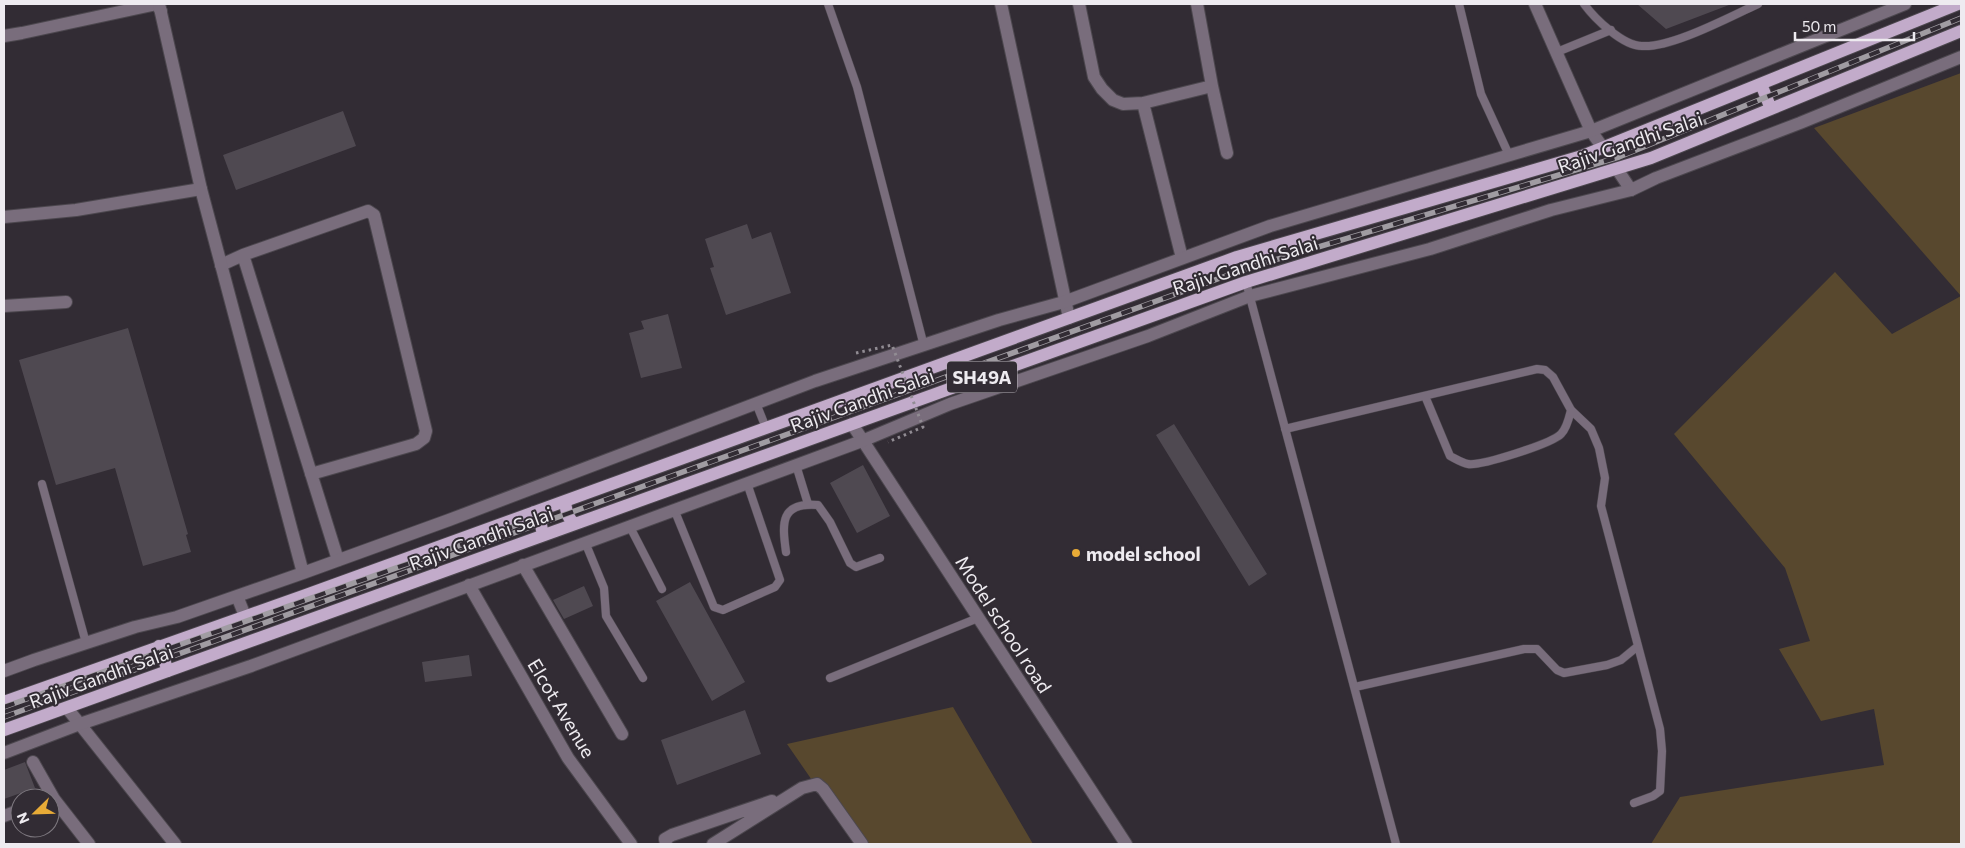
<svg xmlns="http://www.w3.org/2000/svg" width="1965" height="848" viewBox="0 0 1965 848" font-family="Commissioner,sans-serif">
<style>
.green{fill:#58482e}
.building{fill:#4f4951}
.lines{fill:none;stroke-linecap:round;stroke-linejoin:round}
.service-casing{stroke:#4c474e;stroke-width:9}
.minor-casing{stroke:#4c474e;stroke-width:14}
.tertiary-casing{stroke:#4c474e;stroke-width:14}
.primary-casing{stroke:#4c474e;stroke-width:14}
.service{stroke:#796d7c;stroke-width:8}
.minor{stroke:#796d7c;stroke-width:12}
.tertiary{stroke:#796d7c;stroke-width:12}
.primary{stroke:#c2abca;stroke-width:12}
.rail-casing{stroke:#a09ca2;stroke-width:5.5}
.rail{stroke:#322c34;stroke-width:4;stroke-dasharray:11;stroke-linecap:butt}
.path-bridge{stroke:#918c93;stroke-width:3;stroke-dasharray:2.5 4;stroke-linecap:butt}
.poi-dot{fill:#e8ab37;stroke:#322c34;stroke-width:2}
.labels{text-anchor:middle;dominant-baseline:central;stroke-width:4;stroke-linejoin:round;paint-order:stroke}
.shield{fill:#322c34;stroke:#b6b2b8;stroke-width:1}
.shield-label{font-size:18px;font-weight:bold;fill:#eeebf0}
.street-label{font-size:19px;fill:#eeebf0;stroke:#322c34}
.poi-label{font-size:19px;font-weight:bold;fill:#eeebf0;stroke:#322c34;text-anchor:start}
</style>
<rect width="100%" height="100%" fill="#322c34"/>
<path class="green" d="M1961 73V296L1814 128Z
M1835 272 1892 334 1961 296V844H1651L1680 797 1884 765 1874 709 1821 721 1779 649 1810 641 1785 568 1674 434Z
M953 707 1033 844H856L787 744Z"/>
<path class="building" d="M1637 4H1729V5L1666 29Z
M343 111 356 146 236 190 223 155Z
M747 224 752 239 771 232 791 293 726 315 710 268 714 267 705 239Z
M668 314 682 368 641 378 629 333 644 329 641 321Z
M128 328 188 534 186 535 191 552 143 566 115 468 56 485 19 360Z
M1174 424 1267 574 1249 586 1156 435Z
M863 465 890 516 857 533 830 483Z
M690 582 745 682 712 701 656 601Z
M584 586 593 606 564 619 553 600Z
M469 655 472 676 425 682 422 662Z
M745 710 761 754 677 785 661 740Z
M25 762 35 788 4 799V770Z"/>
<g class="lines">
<g class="service-casing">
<path id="service" d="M828 4 857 87 924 346
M1459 4 1481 94 1509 155
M1584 4C1595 19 1623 46 1642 46 1672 48 1729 17 1758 4
M1557 52 1611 30
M1246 282 1396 844
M1425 396 1450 456C1456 459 1462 463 1468 464 1481 466 1551 444 1561 434 1567 428 1569 418 1571 410
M756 403 766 428
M1285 429 1537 369 1545 370 1553 377 1571 410 1591 429 1599 448 1605 478 1601 506 1660 729 1662 751 1660 791 1653 796 1634 803
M796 465 808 504
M42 484 86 643
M674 509 714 607 723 610 775 587 780 580 747 483
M629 525 662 589
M585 542 604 588 606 616 643 678
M786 552C782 523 780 502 818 505L830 522 850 563 856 567 880 558
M830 678 978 618
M1355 687 1524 649H1537L1557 670 1564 673 1607 665 1621 660 1638 646"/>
</g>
<g class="minor-casing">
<path id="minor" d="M1001 4 1069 318
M1079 4 1094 77 1102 89 1113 100 1123 104 1143 103 1212 86 1197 4
M1535 4 1591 131 1603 148
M4 36 22 33 157 4 161 11
M1212 86 1227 153
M1143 103 1182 258
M1617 169 1631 190
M4 217 76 210 201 189
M221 265 243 255
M4 306 66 302
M852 424 1126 844
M311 474 416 444 424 438 426 431 374 215 368 211 243 255 338 560
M523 565 622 734
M469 585 568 758 631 844
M67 708 175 844
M33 762 54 799 89 844
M4 816 20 810
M666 844 665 839 672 835 772 801
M713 844 802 788 817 784 823 789 862 844"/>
</g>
<g class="tertiary-casing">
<path id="tertiary" d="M159 4 201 189 303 573
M237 596 245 616
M4 671 34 660 135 627 177 617 303 573 449 520 815 381 999 320 1064 302 1270 226 1591 131 1905 4
M4 753 80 724 251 666 862 441 950 404 1148 336 1250 296 1430 249 1551 210 1631 190 1656 178 1800 123 1961 57"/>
</g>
<g class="primary-casing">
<path id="primary" d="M1761 84 1771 109
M565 501C566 510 567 518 575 524
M534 512 540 520 543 535
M159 646 168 671
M4 702 306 595 1237 257 1582 156 1958 4
M4 730 1246 282 1651 158 1961 31"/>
</g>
<use href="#service" class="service"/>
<use href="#minor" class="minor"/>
<use href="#tertiary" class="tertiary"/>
<use href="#primary" class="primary"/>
<g class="rail-casing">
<path id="rail" d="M4 707 517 525
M4 717 1248 268 1619 157 1961 18"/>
</g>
<use href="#rail" class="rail"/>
<path class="path-bridge" d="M856 353 892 345 923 427 888 442"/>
</g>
<circle class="poi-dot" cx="1076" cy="553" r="5"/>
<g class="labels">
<rect class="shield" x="947" y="361.5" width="70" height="31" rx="4"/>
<g class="shield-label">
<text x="982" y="377">SH49A</text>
</g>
<g class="street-label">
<text transform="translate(1630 142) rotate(-19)">Rajiv Gandhi Salai</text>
<text transform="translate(1245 265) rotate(-18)">Rajiv Gandhi Salai</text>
<text transform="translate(862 400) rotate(-20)">Rajiv Gandhi Salai</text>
<text transform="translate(481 538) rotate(-20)">Rajiv Gandhi Salai</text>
<text transform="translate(1004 624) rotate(57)">Model school road</text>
<text transform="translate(101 676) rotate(-20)">Rajiv Gandhi Salai</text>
<text transform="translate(562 708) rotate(59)">Elcot Avenue</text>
</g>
<g class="poi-label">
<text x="1086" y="553">model school</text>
</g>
</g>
<rect width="1965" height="848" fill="none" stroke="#eeebf0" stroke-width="10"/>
<g transform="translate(35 813) rotate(247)"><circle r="24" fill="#322c34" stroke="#7d787f"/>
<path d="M0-4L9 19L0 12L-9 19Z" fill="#e8ab37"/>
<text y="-8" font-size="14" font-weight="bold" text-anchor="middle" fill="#eeebf0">N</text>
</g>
<path d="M1795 32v8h119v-8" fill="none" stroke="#eeebf0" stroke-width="2.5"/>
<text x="1802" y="32" font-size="15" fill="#eeebf0" stroke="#322c34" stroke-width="4" paint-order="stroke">50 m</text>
</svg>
